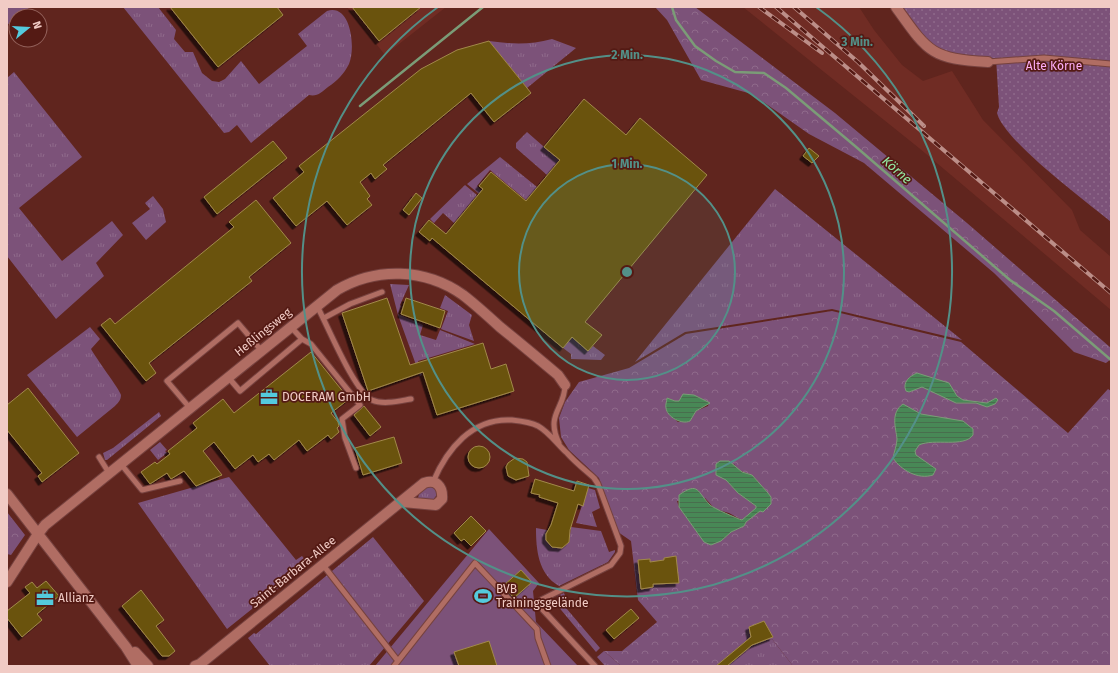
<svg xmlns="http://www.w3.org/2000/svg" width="1118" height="673" viewBox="0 0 1118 673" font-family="'Fira Sans',sans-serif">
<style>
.built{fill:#702c24}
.grass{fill:url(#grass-tufts)}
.forest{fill:url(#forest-crowns);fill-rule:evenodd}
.park{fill:url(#park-dots)}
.pitch{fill:#7c5279}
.water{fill:url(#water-rules);stroke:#7b9c77}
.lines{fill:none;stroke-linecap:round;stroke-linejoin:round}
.stream{stroke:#7b9c77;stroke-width:2.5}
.building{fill:#6a530c;stroke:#a1894a;filter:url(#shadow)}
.lane-casing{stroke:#76423f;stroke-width:7}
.street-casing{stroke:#76423f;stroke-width:12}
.secondary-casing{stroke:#76423f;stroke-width:12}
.lane{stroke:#b06d63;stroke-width:5}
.street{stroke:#b06d63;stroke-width:10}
.secondary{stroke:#b06d63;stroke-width:10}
.rail-casing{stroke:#bc8e88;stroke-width:4}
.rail{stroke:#541a14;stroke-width:2.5;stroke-dasharray:8;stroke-linecap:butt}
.ring{fill:none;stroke:#539088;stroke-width:2}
.labels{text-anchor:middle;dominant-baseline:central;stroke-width:3.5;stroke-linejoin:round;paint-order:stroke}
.park-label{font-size:12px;fill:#fcadf7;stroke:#541a14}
.street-label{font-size:12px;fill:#f1cbc5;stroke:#541a14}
.poi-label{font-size:12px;fill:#f1cbc5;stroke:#541a14;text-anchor:start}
.water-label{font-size:13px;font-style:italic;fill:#94eda5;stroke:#541a14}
.centre{fill:#539088;stroke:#541a14;stroke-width:2}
.ring-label{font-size:12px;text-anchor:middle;font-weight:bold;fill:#539088;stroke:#541a14;stroke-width:3.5;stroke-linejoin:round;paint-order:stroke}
</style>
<defs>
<pattern id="grass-tufts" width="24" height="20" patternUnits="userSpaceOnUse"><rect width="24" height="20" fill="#7c5279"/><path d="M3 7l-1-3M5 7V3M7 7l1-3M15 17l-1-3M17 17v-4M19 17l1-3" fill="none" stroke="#8f6a8b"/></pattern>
<pattern id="forest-crowns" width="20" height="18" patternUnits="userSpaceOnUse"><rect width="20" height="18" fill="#7c5279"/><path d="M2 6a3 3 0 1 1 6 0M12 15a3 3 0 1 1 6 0" fill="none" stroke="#8f6a8b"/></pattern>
<pattern id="park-dots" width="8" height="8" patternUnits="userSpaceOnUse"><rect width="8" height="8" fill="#7c5279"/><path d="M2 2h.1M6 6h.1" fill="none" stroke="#8f6a8b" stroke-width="1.8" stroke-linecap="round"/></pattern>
<pattern id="water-rules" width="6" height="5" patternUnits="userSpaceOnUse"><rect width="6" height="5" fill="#488856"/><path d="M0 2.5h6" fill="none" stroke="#486e4d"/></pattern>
<filter id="shadow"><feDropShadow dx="-3.5" dy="3.5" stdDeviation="0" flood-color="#0009"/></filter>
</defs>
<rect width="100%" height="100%" fill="#60251e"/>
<path class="built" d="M347 7H446L385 55Z
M743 7H859L874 30 902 65 923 81 952 71 983 120 1072 210 1080 230 1111 257V310L919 148Z"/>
<path class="grass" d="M7 7H30L19 16H16V18L7 25Z
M123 7H158L176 30 174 39 185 52H193L202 73 212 81 219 82 225 79 241 61 259 84 307 46 298 34 327 11C351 3 356 48 349 64 344 74 337 81 328 87 322 92 317 97 309 95L251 143 237 125 229 132 224 133Z
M552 39 576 48 527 88 489 41C511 44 530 45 552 39Z
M14 72 82 157 19 208 62 261 112 221 123 235 96 263 104 276 56 319 7 256V78Z
M527 132 559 160 547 175 516 148V143Z
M500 157 537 187 526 200 490 170 477 186 485 194 483 197 467 184Z
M465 185 477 195 454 223 443 213 434 223 430 219Z
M775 189 962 340 832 309 685 332 635 362Z
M153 196 163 209 166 222 146 240 132 223 150 209 145 203Z
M390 284 409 285 400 305 401 306 398 314 423 325 420 335 436 340 440 330 475 344 418 361 422 375 420 376 398 315Z
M445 295 472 315 469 325 474 341 441 329 448 311 440 308Z
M90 327 100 339 91 349C95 357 120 390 121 395 121 400 118 403 115 406L77 437 27 375Z
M572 337 588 351 593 346 605 355 601 360 571 359V354L563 348Z
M159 412 161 416 107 460H105L103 453 113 448Z
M160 442 167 450 165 451 167 453 158 460 150 450Z
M229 477 296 560 302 556 308 564 227 629 138 503Z
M427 487H432L436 490V496L433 500 418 498 419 494Z
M588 488 595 490 600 508 592 512 597 527 576 523Z
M571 527 601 531 609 552 615 550V552L608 562 559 586C538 574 536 549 536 528L547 530C542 545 559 554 569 542Z
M373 537 424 601 369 666H270L248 638 254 633 256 634Z
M564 593 566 598 561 602 600 648 596 652 557 605V596Z
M772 639 793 666H727L754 646Z
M604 651 621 666H605L597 657Z"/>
<path class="forest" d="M655 7H695L835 113 967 223 1111 348V359L1106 363 1074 352 994 273 864 163 809 134 752 94 701 80 667 20Z
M832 311 961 342 1068 433 1108 389 1111 391V666H793L772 639 754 646 727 666H621L604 651H622L657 622 638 600 631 541 618 532 599 478 569 450 561 437 559 418 565 402 579 382 629 368 686 334ZM683 395 698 397 709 403 708 406 696 411 690 421 678 422 667 412V398L675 401H679ZM734 464 738 470 752 475 768 493 760 511 746 522 744 526 731 532 721 541 699 535 679 507 677 501 705 498 715 509 729 513 742 520 756 509V506L738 493 726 480Z
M7 512 25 535 11 555 7 554Z"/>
<path class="park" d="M899 7H1111V222C1086 201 1004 141 997 113L999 107 996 58C974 59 948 61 931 46 919 35 909 19 899 7Z"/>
<path class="pitch" d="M489 529 539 583 533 591 536 622 578 666H375Z"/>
<path class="water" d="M917 373 949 383 957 396 963 400 987 403 996 398 998 400 995 404 987 407 976 403H956L922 387 909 392 906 391C902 382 910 376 917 373Z
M683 394 694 395 710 403 696 411 690 421C682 425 667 417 666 408 665 405 667 401 667 398L675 401H679Z
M903 404 921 414 963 421 973 429V435C964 448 934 438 919 445L915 451 916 455 936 469 933 475C918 480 901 470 893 458 894 452 897 445 897 439 896 428 890 413 903 404Z
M720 461H729L742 472 752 475 768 493 771 497V504L763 512 760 511 746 522 744 526 731 532 721 541 711 545 704 542 679 507V495C699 481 697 492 710 505 713 508 738 519 742 520L756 508V506L738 493 726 480 716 475V464Z"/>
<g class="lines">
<path class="stream" d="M672 7 676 20 695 46 716 61 735 72 764 73 786 88 855 146 1010 280 1054 311 1111 360
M360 106 483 7"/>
</g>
<path class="building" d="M170 7H277L283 15 218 67Z
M352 7H421L379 41Z
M489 41 531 93 494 122 471 93 383 165 387 169 375 179 371 173 360 182 370 196 367 199 372 205 347 225 327 201 296 226 273 198 304 172 299 166 421 69 457 50Z
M584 99 626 135 640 118 707 175 585 322 602 335 588 351 572 337 563 348 432 238 430 241 419 232 429 220 446 234 483 189 479 186 491 172 526 201 560 160 544 147Z
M273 141 287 158 217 214 204 197Z
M809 148 819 156 812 163 803 156Z
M416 193 422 198 409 215 403 210Z
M256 200 291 243 249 277 252 281 149 363 156 373 146 381 101 325 110 318 115 324 234 227 229 222Z
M387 298 410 365 483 343 491 369 506 364 514 391 437 415 423 372 368 391 342 313Z
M406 298 445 311 440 328 401 314Z
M311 352 349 399 331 413 338 422 339 426 337 428 339 432 331 439 328 435 307 451 299 440 274 460 269 454 258 462 253 455 235 469 214 442 203 451 222 475 196 486 184 471 171 479 167 473 150 484 141 472 155 462 157 464 170 454 168 451 197 428 193 423 223 399 234 413Z
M28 388 79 453 42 482 38 476 42 473 7 430V405Z
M364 406 381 427 370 436 354 415Z
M394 437 402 463 363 475 355 448Z
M468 457a11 11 0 1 1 22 0a11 11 0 1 1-22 0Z
M515 458 523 459 527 462 529 476 516 480 508 476 506 467 508 463Z
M535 479 574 491 577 481 589 485 583 506 578 504 570 530 569 542 562 548 552 547 546 540V534L551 525 558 503 539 497 540 495 531 493Z
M471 516 486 531 471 546 464 539 461 541 454 533Z
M676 556 679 583 653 584V587L641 589 638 560 650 559V562L664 560V558Z
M521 570 532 582 514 598 503 586Z
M46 581 59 596 37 614 42 620 22 637 7 618V611L30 593 25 587 32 582 37 588Z
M141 590 164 620 156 626 175 651 169 656H162L122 606Z
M631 609 639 618 614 639 606 630Z
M764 621 773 637 752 645 727 666H716L751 637 749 627Z
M489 641 497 666H459L454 652Z"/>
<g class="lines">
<g class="lane-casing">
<path id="lane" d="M988 62 1044 58 1111 64
M317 306C327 324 355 393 372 400 383 405 399 401 411 399
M324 318 350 304 382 292
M291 327 302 339 311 344 360 405 342 419 345 438 356 468
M228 377 240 391 302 339
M189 407 167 381 238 323 261 350
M559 443C545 414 565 409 565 385
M99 457 109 473
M120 463 142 490 180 481
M433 482C447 449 472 418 511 420 520 421 530 422 538 426 549 432 558 445 567 453 575 462 585 470 594 478L598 484 621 546 620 553 611 565 541 600 543 610 595 666
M323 565 398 661
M394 666 475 563 537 629 538 638 548 666"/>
</g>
<g class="street-casing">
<path id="street" d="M896 7C928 52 931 59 988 62
M135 652 148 666
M138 666 126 647 38 534 45 525 337 290C376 267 425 268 463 295 476 305 488 316 500 327 520 343 539 359 558 375L565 385
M195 666 200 664 424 483C436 479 443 486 442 499L436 505 403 502"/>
</g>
<g class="secondary-casing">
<path id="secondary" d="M7 494 38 534 7 582"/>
</g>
<use href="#lane" class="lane"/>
<use href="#street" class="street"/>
<use href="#secondary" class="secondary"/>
<g class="rail-casing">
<path id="rail" d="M759 7 822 53
M776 7 1111 293
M794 7 858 62 924 126"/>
</g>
<use href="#rail" class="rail"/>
</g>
<circle cx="627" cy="272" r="108" fill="#539088" fill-opacity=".12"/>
<g class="ring">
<circle cx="627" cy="272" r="108"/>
<circle cx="627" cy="272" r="217"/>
<path d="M816 7A325 325 0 1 1 438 7"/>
</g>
<defs>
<g id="office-bare" transform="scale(1.38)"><path d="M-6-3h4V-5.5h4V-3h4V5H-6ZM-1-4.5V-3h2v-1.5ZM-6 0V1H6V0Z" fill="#54cadd" stroke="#541a14" stroke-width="2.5" paint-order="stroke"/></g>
<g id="stadium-bare" transform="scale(1.38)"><path d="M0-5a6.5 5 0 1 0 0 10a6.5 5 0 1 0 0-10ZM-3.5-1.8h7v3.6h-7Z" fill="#54cadd" stroke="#541a14" stroke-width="2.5" paint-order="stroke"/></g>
</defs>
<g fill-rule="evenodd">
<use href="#office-bare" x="269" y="397"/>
<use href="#stadium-bare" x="483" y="596"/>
<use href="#office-bare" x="45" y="598"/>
</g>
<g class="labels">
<g class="park-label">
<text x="1054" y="66">Alte Körne</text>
</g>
<g class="street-label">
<text transform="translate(263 332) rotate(-39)">Heßlingsweg</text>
<text transform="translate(293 572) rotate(-39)">Saint-Barbara-Allee</text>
</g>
<g class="poi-label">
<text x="282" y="397">DOCERAM GmbH</text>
<text x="496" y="589">BVB<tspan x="496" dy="14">Trainingsgelände</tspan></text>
<text x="58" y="598">Allianz</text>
</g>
<g class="water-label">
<text transform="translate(897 170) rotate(41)">Körne</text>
</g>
</g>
<circle cx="627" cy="272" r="6" class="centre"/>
<g class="ring-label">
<text x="857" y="46">3 Min.</text>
<text x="627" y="59">2 Min.</text>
<text x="627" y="168">1 Min.</text>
</g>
<rect width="1118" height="673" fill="none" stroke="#f1cbc5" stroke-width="16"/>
<g transform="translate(28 28) rotate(72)"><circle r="19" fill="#541a14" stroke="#93615b"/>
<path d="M0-3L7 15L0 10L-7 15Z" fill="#54cadd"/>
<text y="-6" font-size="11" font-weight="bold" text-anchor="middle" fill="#f1cbc5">N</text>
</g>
</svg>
